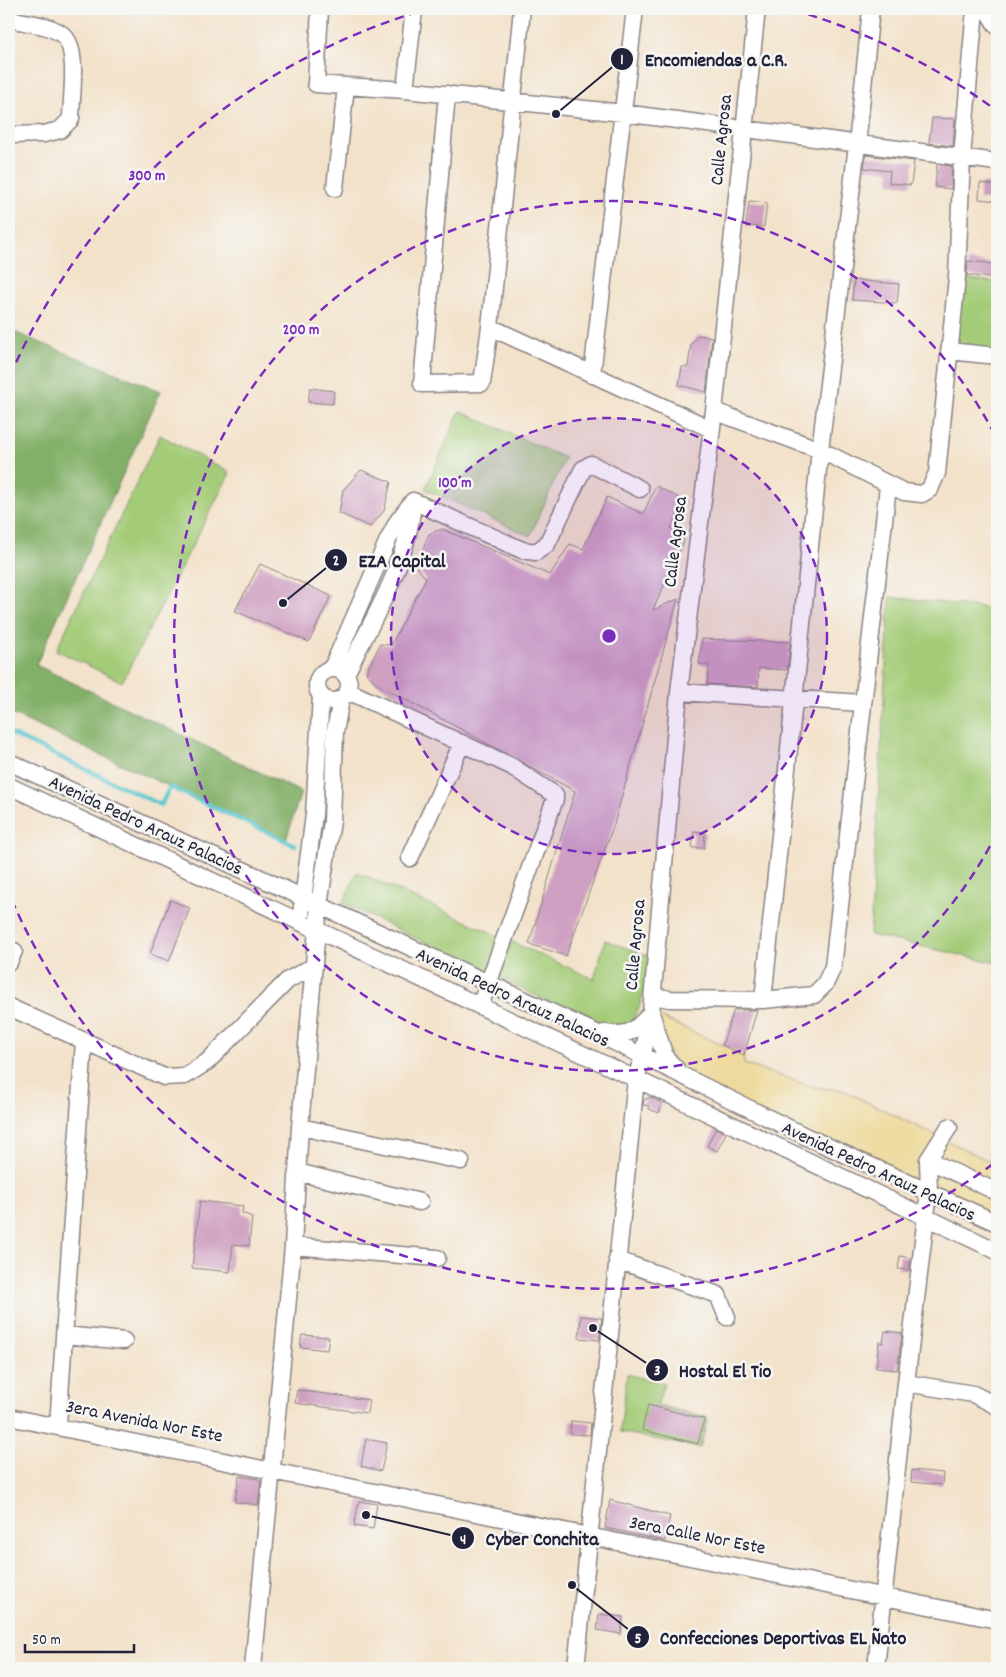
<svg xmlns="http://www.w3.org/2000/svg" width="1006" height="1677" viewBox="0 0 1006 1677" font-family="Dekko,sans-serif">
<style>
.green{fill:#a4cc78;stroke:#63775a}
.forest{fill:#83b068;stroke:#526952}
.sand{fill:#eeda9e;stroke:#887e6c}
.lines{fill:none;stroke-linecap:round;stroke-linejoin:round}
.stream{stroke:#5ac7d1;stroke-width:4.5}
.building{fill:#ce9fc1}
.minor-casing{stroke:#8a8282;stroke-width:19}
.minor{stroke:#fff;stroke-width:16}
.ring{fill:none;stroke:#7b2cbf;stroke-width:2.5;stroke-dasharray:9 6}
.labels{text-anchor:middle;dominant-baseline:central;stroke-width:5;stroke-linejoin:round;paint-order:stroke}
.street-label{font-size:19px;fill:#22223b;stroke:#f6f6f2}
.centre{fill:#7b2cbf;stroke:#f6f6f2;stroke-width:2.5}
.ring-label{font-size:15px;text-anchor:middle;font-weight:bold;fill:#7b2cbf;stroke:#f6f6f2;stroke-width:5;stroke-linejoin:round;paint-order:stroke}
.leader{fill:none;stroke:#22223b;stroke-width:2}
.callout-dot{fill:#22223b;stroke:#f6f6f2;stroke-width:2}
.mark-label{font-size:15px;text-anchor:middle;font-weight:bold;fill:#fff}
.callout-label{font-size:20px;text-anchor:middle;font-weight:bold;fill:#22223b;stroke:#f6f6f2;stroke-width:5;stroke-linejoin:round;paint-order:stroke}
</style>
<rect width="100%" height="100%" fill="#f6f6f2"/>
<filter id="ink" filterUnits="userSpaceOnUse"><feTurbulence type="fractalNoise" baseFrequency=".02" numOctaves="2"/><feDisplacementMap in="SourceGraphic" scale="10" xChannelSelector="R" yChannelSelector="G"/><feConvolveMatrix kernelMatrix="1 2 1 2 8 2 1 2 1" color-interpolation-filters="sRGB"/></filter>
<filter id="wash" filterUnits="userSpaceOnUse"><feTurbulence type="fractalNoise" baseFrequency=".0096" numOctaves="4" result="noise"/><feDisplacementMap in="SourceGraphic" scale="20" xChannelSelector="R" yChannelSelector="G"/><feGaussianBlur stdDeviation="1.12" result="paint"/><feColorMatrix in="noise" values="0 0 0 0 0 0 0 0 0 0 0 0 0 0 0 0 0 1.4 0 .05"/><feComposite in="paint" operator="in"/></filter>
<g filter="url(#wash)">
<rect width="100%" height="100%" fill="#f3e2ca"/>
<path class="green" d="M958 278 997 282V356L949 351Z
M460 411 565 458 530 536 425 489Z
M160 435 230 473 122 682 56 650Z
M890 597 997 609V963L870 935Z
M357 872 594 979 605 940 650 957C646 976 642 1029 616 1030 611 1030 606 1028 601 1027L343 903Z
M627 1374 664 1384 657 1405 708 1418 700 1448 620 1432Z"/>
<path class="forest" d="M9 330 161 391 36 665 301 792 286 840 9 713Z"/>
<path class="sand" d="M651 1013 722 1045 743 1051 744 1064 813 1087 842 1090 997 1165V1226L678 1072Z"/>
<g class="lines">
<path class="stream" d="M9 733 161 805 170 787 295 845"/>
</g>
<g id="blocks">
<path class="building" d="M932 118 955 119 953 146 929 143Z
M866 155 914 161 911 185 889 183 890 171 864 168Z
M937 164 952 166 951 189 935 187Z
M980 183 997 185V201L979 199Z
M749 201 767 203 764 227 746 226Z
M968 261 997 264V279L967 275Z
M854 280 899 284 897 303 852 300Z
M698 335 712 337 706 392 679 385 682 367H688L691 344Z
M310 388 334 391 333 404 308 402Z
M361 470 391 482 384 511 370 527 339 513 343 490Z
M656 486 685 501 671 528 681 533 684 541 653 610 678 599 614 824 566 956 529 944 575 791 377 684 366 673 380 644 391 645 426 578 416 567 429 534 442 529 550 575 570 544 583 549 607 497 643 514Z
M260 564 331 596 309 642 235 611Z
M702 639 790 642 787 670 759 668 758 687 707 684 709 665 699 664Z
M694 831 705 832 704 848H692Z
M170 900 190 908 169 961 150 954Z
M734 1010H757L744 1055 722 1045Z
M650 1097 662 1103 659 1113 649 1109V1106L643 1105 644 1100Z
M716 1128 726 1133 717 1151 707 1146Z
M200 1201 243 1206 242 1213 252 1217 249 1246 233 1244 230 1272 192 1268Z
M900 1256 911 1258 909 1270 898 1269Z
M581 1316 602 1318 599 1340 579 1338Z
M885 1331 902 1333 897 1370 876 1368 879 1342 883 1343Z
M302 1335 329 1337 327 1350 300 1347Z
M297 1390 369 1400 367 1413 295 1403Z
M648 1405 704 1419 698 1444 642 1430Z
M571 1421 591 1423 590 1435 570 1434Z
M366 1439 387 1443 381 1471 361 1466Z
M912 1470 943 1473 942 1485 911 1482Z
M239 1476 258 1479 261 1482 258 1505 235 1502Z
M610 1500 670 1516 665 1541 605 1528Z
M359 1501 377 1504 373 1529 354 1526Z
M599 1614 623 1617 621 1634 597 1630Z"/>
</g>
</g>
<g filter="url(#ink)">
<use href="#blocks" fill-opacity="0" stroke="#8a8282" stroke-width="1"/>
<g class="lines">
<g class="minor-casing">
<path id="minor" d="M320 9 316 84 405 90 623 113 997 162
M986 9 997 26
M9 19C25 23 51 24 64 36 79 51 71 98 71 119L60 130 44 134 9 135
M405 90 414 9
M447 94 422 384 482 383 490 327 522 9
M335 188 346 86
M490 327 711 429
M949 351 997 356
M592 375 635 9
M714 411 820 450 904 492 922 494 930 489 937 473 957 277 962 157 975 9
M413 501 522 550 536 552 547 544 583 469 591 464 640 489
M332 668 388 540 397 522 413 501
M317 685a16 16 0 1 1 32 0a16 16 0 1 1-32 0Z
M346 674C372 620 409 562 413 501
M348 691 511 766 555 795V799L480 1006
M679 692 863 703
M9 762 594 1032 807 1137 997 1223
M9 786 636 1079 997 1251
M410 858 462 743
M300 922 314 815 321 696
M9 962 14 951
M653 996 670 999 763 1000 820 450 857 145 871 9
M763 1000 814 995 825 984 833 967 888 486
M9 1007 164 1077 185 1076 207 1062 288 980 314 966
M652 1016 665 1057 677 1070
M604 1033C629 1037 635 1031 651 1013
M300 1127 461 1161
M928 1160 997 1192
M297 1172 420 1202
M293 1246 437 1258
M617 1260 718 1295 727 1317
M65 1335 124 1341
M906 1383 973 1394 997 1406
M9 1417 997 1620
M58 1426 84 1041
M253 1668 293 1246 300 1127 319 905 332 821 335 732 341 699
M576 1668 636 1079 643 1055 651 1013 679 692 714 411 757 9
M876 1668 906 1383 929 1191 928 1160 949 1127"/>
</g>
<use href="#minor" class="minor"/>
</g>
</g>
<circle cx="609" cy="636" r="218" fill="#7b2cbf" fill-opacity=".12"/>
<g class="ring">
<circle cx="609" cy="636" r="218"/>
<path d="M997 833A435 435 0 1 1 997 439"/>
<path d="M993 1164A653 653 0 0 1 10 896M10 376A653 653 0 0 1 424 10M794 10A653 653 0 0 1 993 108"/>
</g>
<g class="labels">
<g class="street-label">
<text transform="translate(723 140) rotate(-84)">Calle Agrosa</text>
<text transform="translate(677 542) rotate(-83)">Calle Agrosa</text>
<text transform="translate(145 827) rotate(25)">Avenida Pedro Arauz Palacios</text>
<text transform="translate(637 945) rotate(-85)">Calle Agrosa</text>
<text transform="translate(512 999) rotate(25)">Avenida Pedro Arauz Palacios</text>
<text transform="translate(878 1173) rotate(25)">Avenida Pedro Arauz Palacios</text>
<text transform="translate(144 1423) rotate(11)">3era Avenida Nor Este</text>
<text transform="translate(697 1537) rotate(11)">3era Calle Nor Este</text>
</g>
</g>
<circle cx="609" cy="636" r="8" class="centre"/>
<g class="ring-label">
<text x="147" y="180">300 m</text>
<text x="301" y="334">200 m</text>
<text x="455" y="487">100 m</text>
</g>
<path class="leader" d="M556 114L622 59M283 603L336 560M593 1328L657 1370M366 1515L463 1538M572 1585L638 1637"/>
<g class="callout-dot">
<circle cx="556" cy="114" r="5"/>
<circle cx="283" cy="603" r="5"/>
<circle cx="593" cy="1328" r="5"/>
<circle cx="366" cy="1515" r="5"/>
<circle cx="572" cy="1585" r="5"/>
<circle cx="622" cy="59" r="12"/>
<circle cx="336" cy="560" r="12"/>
<circle cx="657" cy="1370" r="12"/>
<circle cx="463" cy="1538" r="12"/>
<circle cx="638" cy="1637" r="12"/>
</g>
<g class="mark-label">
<text x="622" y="64">1</text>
<text x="336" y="565">2</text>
<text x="657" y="1375">3</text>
<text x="463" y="1544">4</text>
<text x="638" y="1643">5</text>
</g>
<g class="callout-label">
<text x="716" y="66">Encomiendas a C.R.</text>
<text x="402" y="567">EZA Capital</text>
<text x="725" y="1377">Hostal El Tio</text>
<text x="542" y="1545">Cyber Conchita</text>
<text x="783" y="1644">Confecciones Deportivas EL Ñato</text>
</g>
<rect width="1006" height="1677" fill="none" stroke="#f6f6f2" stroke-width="30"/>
<path d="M25 1644v8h109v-8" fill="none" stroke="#22223b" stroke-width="2.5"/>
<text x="32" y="1644" font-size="15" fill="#22223b" stroke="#f6f6f2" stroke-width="4" paint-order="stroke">50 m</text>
</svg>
